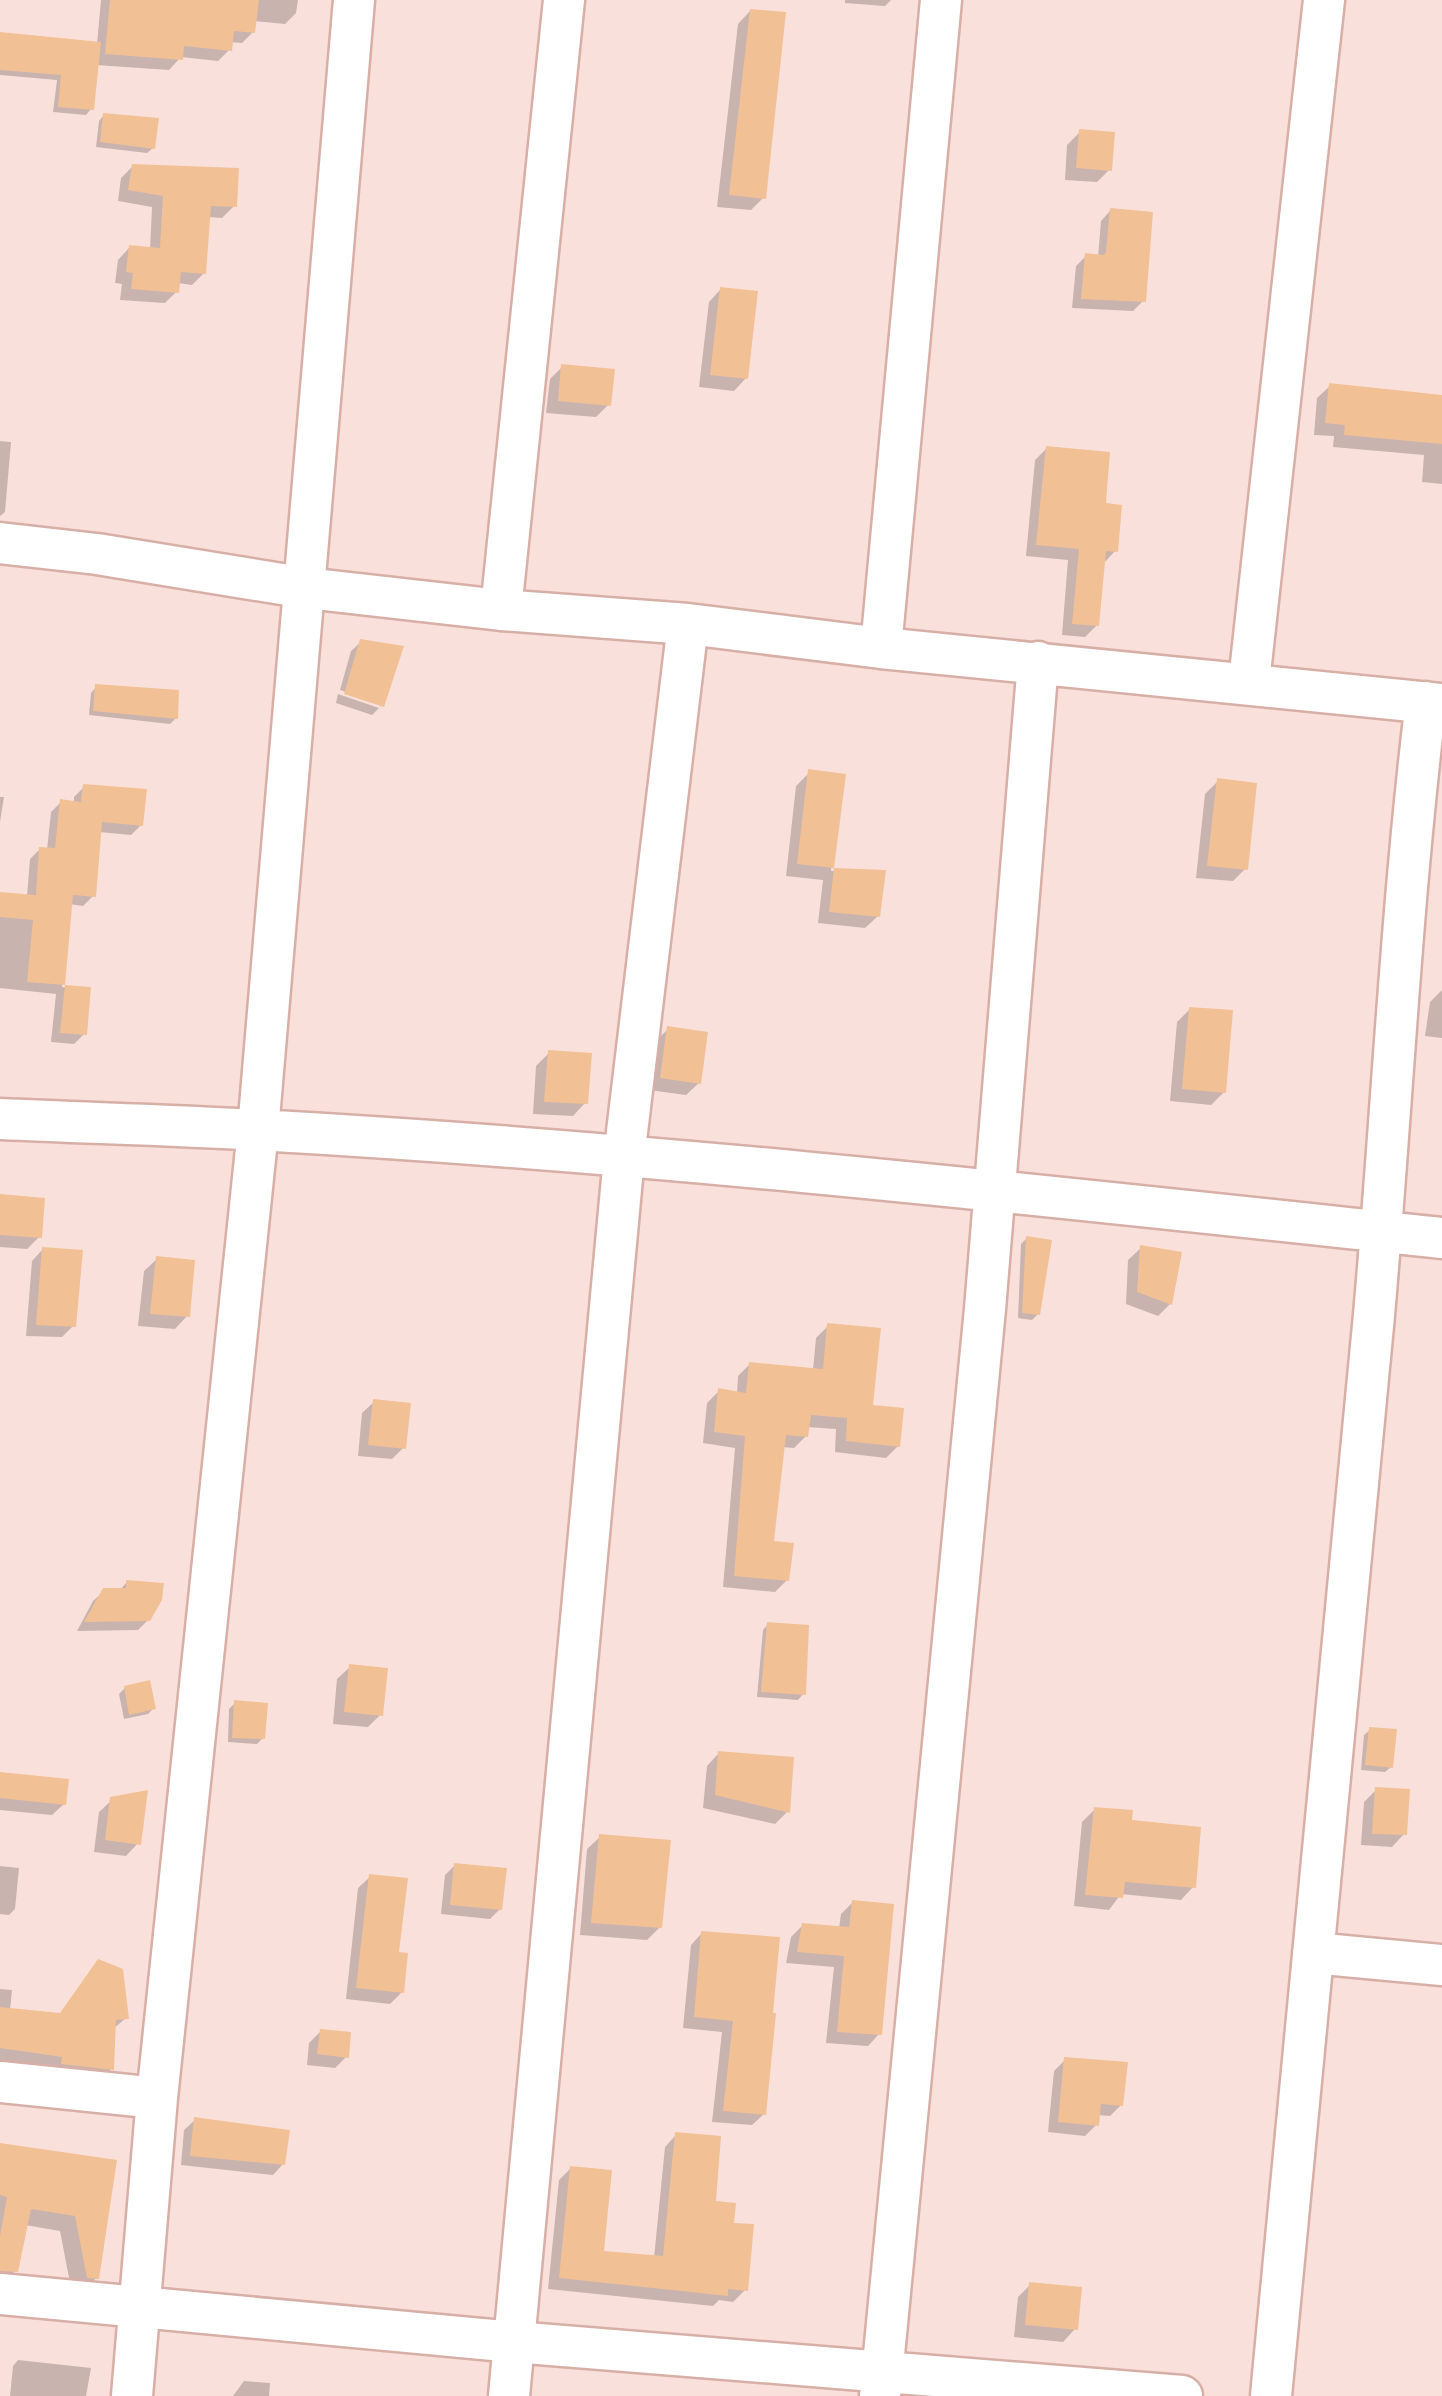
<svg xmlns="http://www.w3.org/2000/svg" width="1442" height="2396" viewBox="0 0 1442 2396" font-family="'Work Sans',sans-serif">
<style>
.shadow{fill:#0003}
.building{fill:#f2c095}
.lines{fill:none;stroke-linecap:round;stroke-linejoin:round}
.street-casing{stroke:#d7afa7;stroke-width:45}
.street{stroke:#fff;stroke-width:40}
</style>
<rect width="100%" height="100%" fill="#fae0db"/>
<path class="shadow" d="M101 0H298L296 13 285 24 254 21 253 32 242 43 230 42 229 50 218 61 181 57 169 70 96 65 91 109 86 115 53 112 57 80 0 75V35L97 44Z
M845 0H891L885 6 845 3Z
M750 11 763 198 751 210 717 207 738 24Z
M104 115 153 148 147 153 96 147 99 121Z
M1080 132 1109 170 1097 182 1065 180 1067 145Z
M133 166 234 206 222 218 208 217 204 273 192 285 178 283 177 291 165 303 120 300 122 284 115 283 118 260 129 248 150 250 152 207 118 201 121 178Z
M1110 211 1143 301 1133 311 1072 308 1076 266 1086 256 1098 257 1101 221Z
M721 289 746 378 734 391 699 387 709 302Z
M562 367 608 405 596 417 546 413 550 379Z
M1330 386 1442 397V484L1422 482 1424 455 1333 447 1334 436 1314 435 1317 398Z
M0 441 11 442 5 512 0 516Z
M1046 449 1103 506 1115 551 1103 564 1097 625 1085 637 1062 635 1068 560 1026 556 1035 460Z
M361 642 382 705 380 707V703L340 690 351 651Z
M96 687 176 718 170 724 89 715 91 693Z
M338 694 379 708 372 715 336 703Z
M809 773 843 776 831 871 883 873 878 916 865 928 818 923 823 880 786 876 796 786Z
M1218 781 1246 868 1233 881 1196 878 1205 794Z
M84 787 141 825 131 835 99 832 93 896 83 906 69 904 62 987 89 989 84 1034 74 1044 51 1042 56 994 0 988V894L27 896 30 859 40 849 47 850 51 812 61 802 74 804V797Z
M0 797H4L0 822Z
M1442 990V1038L1425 1036 1430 1002Z
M1190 1009 1224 1092 1211 1105 1170 1101 1177 1022Z
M668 1029 699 1083 686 1095 649 1090 655 1042Z
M549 1053 585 1103 573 1116 533 1114 536 1066Z
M0 1197 39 1237 27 1249 0 1247Z
M1026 1239 1038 1314 1032 1320 1018 1318 1021 1244Z
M1141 1248 1170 1304 1158 1316 1126 1304 1128 1260Z
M43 1249 73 1326 62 1337 26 1336 32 1261Z
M157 1259 187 1316 175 1329 138 1326 144 1271Z
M828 1326 871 1407 898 1446 886 1458 835 1452 836 1429 807 1427 806 1436 794 1448 782 1447 771 1543 787 1580 775 1592 723 1587 735 1448 703 1443 707 1403 719 1391 737 1394 738 1376 750 1364 813 1370 816 1338Z
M374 1402 404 1447 392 1459 358 1456 362 1413Z
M127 1582 148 1620 138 1630 77 1631 93 1601 104 1591H119Z
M768 1624 803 1694 798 1700 757 1697 763 1630Z
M350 1667 380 1715 368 1727 333 1724 337 1679Z
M125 1688 154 1708 148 1714 124 1719 119 1694Z
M235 1703 263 1738 257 1744 228 1742 229 1709Z
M1370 1730 1391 1767 1385 1772 1361 1770 1364 1735Z
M719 1753 787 1812 775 1824 703 1808 707 1766Z
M0 1774 64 1804 52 1815 0 1810Z
M1376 1790 1404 1834 1392 1847 1361 1845 1364 1802Z
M112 1800 138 1843 126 1856 94 1852 99 1812Z
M1095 1809 1129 1822 1193 1887 1181 1900 1121 1894 1109 1910 1074 1906 1082 1822Z
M600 1837 660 1927 647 1940 580 1935 587 1849Z
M455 1865 500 1909 490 1919 441 1914 445 1875Z
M0 1866 19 1868 15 1909 9 1915 0 1914Z
M370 1877 397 1954 402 1992 390 2004 346 1999 358 1888Z
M853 1902 879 2034 868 2046 826 2043 834 1967 786 1963 791 1937 802 1926 839 1929 841 1914Z
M702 1933 770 2015 764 2114 752 2125 712 2122 722 2032 683 2028 691 1945Z
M0 1989 12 1990 10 2010 126 2018 113 2029 112 2068 102 2079 52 2074 53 2066 0 2060Z
M321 2031 346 2057 335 2068 307 2065 309 2043Z
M1065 2060 1121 2105 1110 2116 1098 2115 1096 2125 1085 2136 1048 2132 1054 2071Z
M195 2120 283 2164 273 2175 181 2165 184 2130Z
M676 2135 713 2203 732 2225 745 2290 733 2302 719 2300 713 2306 548 2289 559 2180 571 2168 601 2253 654 2258 665 2147Z
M0 2145 114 2162 96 2278 81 2294 72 2293 60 2231 25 2225 15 2271 0 2286Z
M1030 2285 1075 2329 1063 2342 1014 2337 1018 2297Z
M18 2360 91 2368 86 2396H10L13 2366Z
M244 2381 270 2383 269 2396H233Z"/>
<path class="building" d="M110 0H259L255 33 234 31 232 51 184 46 183 60 105 54Z
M750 9 786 12 766 199 729 195Z
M0 32 101 42 94 110 58 107 61 75 0 70Z
M103 113 159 118 155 149 100 142Z
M1079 129 1115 132 1112 171 1076 168Z
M132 164 239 168 237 207 211 206 206 274 181 272 179 293 131 289 133 273 126 272 129 245 160 248 163 196 128 190Z
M1110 208 1153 212 1146 302 1081 299 1085 253 1104 255 1106 252Z
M720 287 758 291 748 379 710 375Z
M561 364 615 369 611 406 558 401Z
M1329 383 1442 395V444L1344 435 1345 425 1325 423Z
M1046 446 1110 452 1106 503 1122 505 1118 552 1106 551 1099 626 1072 624 1079 549 1036 545Z
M360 639 404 646 384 707 344 694Z
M95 684 179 690 178 719 93 711Z
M808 769 846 774 834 868 797 864Z
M1217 778 1257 783 1248 870 1207 866Z
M83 784 147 789 143 826 102 822 96 897 73 895 65 985 91 987 87 1035 60 1033 65 985 27 982 33 920 0 917V892L36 895 39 847 55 848 60 799 81 802Z
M834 868 886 870 880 917 829 912Z
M1189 1007 1233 1010 1226 1093 1182 1089Z
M667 1026 708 1032 701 1084 660 1078Z
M548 1050 592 1053 588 1104 544 1102Z
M0 1194 45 1198 42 1238 0 1235Z
M1026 1236 1052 1240 1040 1315 1022 1313Z
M1140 1245 1182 1252 1172 1305 1137 1292Z
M42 1247 83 1250 76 1327 36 1325Z
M156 1256 195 1260 190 1317 150 1314Z
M827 1323 881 1328 873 1405 904 1408 900 1447 846 1441 847 1418 811 1415 808 1437 786 1435 774 1541 794 1543 789 1581 734 1576 745 1436 714 1432 718 1388 746 1393 749 1362 823 1369Z
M373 1399 411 1403 406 1449 368 1445Z
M126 1580 164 1583 162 1600 150 1621 84 1622 103 1588H126Z
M767 1622 809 1625 806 1695 761 1692Z
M349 1664 388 1668 383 1716 344 1712Z
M150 1680 156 1709 129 1715 124 1686Z
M234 1700 268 1703 265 1739 232 1738Z
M1369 1727 1397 1729 1393 1768 1365 1765Z
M718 1751 794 1757 790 1813 715 1795Z
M0 1772 69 1779 66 1805 0 1798Z
M1375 1787 1410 1789 1407 1835 1372 1834Z
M148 1790 141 1845 105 1840 110 1797Z
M1094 1807 1133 1810 1132 1820 1201 1827 1196 1888 1125 1882 1123 1898 1085 1895Z
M599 1834 671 1840 662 1928 591 1923Z
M454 1863 507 1868 502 1910 450 1905Z
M369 1874 408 1878 399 1952 408 1953 404 1993 356 1988Z
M852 1900 894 1904 882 2035 837 2032 844 1956 797 1952 802 1923 849 1927Z
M701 1931 780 1937 773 2013H776L766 2115 723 2111 733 2021 694 2017Z
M98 1959 123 1969 129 2019 116 2020 114 2070 61 2064 62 2057 0 2048V2007L60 2013Z
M320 2029 351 2032 349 2058 317 2054Z
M1064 2057 1128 2062 1123 2106 1101 2104 1099 2126 1058 2122Z
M194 2117 290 2130 285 2165 190 2156Z
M675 2132 721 2136 716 2201 736 2203 734 2223 754 2224 748 2291 728 2289V2296L559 2278 570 2166 612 2170 604 2251 663 2256Z
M0 2143 117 2160 99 2279 87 2278 75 2216 31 2209 18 2272 0 2271V2236L7 2197 0 2195Z
M1029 2282 1082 2287 1078 2330 1025 2325Z"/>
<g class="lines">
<g class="street-casing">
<path id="street" d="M0 543 97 554 306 588 501 610 688 624 881 648 1442 704
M501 610 564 0
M881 648 941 0
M1249 682 1324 0
M0 1119C86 1123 172 1125 257 1130 653 1152 1048 1196 1442 1238
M1313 1953 1442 1965
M0 2082 157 2098
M0 2294 514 2342 1182 2396
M132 2396 157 2098 258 1130 354 0
M509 2396 624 1157 688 624
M880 2396 985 1309 1038 662
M1271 2396C1306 2036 1342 1676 1374 1315 1392 1111 1401 906 1426 702"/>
</g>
<use href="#street" class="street"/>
</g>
</svg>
